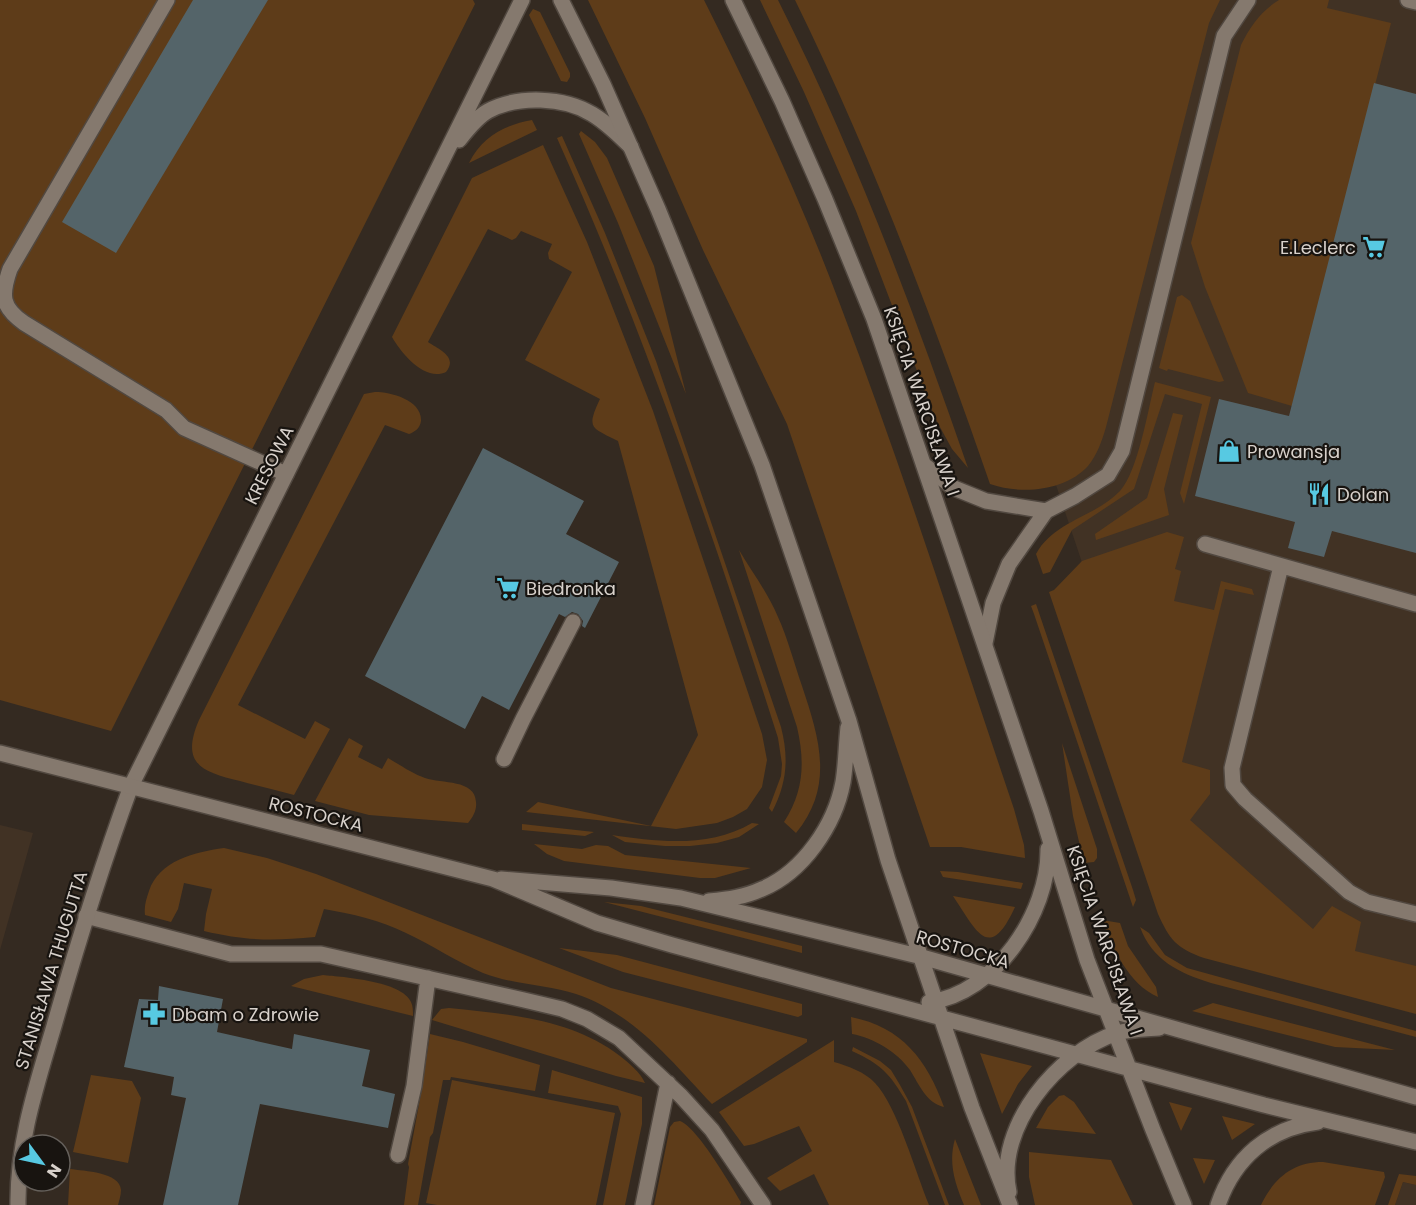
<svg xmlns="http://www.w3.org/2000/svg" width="1416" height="1205" viewBox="0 0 1416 1205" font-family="Poppins,sans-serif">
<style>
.built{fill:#413224}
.green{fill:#5e3c19}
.building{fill:#546469}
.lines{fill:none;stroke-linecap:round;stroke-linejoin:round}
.service-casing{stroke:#514840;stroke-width:18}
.minor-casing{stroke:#514840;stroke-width:18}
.tertiary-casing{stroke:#514840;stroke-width:18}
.service{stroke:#85796e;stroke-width:15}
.minor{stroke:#85796e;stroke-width:15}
.tertiary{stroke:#85796e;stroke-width:15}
.labels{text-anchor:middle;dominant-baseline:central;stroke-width:4.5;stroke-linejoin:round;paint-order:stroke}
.poi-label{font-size:18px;fill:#d8d1cb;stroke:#181410;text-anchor:start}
.street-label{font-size:18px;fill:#d8d1cb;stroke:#181410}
</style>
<rect width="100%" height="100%" fill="#342a21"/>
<path class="built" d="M874 0H1416V987L1319 963 1171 828 1052 473Z
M0 825 33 833 0 950Z
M1403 1182 1416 1185V1205H1395Z"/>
<path class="green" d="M0 0H473L475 4 111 731 0 700Z
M588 0H704C754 100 802 202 841 307 904 472 957 641 1014 809L1024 845 1025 858 961 847H930L787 424 703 250 645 118Z
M760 0H778C854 151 913 309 968 468L952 449 935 418 856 211 804 92Z
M795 0H1220L1209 23 1106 427C1102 441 1097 455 1088 466 1065 491 1022 495 990 484 933 319 872 157 795 0Z
M1279 0H1329L1327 8 1391 23 1292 406 1248 393 1205 287 1191 243 1241 45C1250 27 1261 11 1279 0Z
M533 9 540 12 570 73V77L567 82 561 81 529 15Z
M532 120 537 130 469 163C482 137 504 125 532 120Z
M581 131 595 142 607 158 654 266 686 394 618 223 579 134Z
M562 136 605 233 656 361 781 727C789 758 787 783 772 812L769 808 781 776 782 764 778 738C713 534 645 334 557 138Z
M543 145 587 242 653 411 762 734 767 760 762 787 747 809 733 817 717 823 676 829 526 812 538 802 651 826 698 735 618 441C591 427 586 429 600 399L525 360 572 272 549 259 548 253 552 244 521 231 516 238 512 240 488 229 428 342C440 350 458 357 446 372 425 382 401 353 392 337L472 178Z
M1182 295 1190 301 1224 381 1219 382 1168 369 1167 371 1159 368 1177 297Z
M1155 382 1211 397 1184 504 1180 493 1202 404 1165 394 1134 489 1072 530 1050 572 1043 574 1036 554C1054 521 1095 517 1120 491 1138 471 1148 410 1155 382Z
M375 392C391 392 422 400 421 421 420 428 415 432 409 434L385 425 238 705 305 739 315 721 330 729 294 795C276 790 258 786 240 781 202 772 180 764 199 720L364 394Z
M1173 413 1183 415 1164 489 1169 515 1096 540 1095 534 1147 498Z
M1167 532 1184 537 1175 569 1181 571 1174 601 1214 610 1221 581 1252 589 1254 595 1225 589 1182 762 1210 770V794L1190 820 1313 929 1332 906 1361 922 1355 951 1416 966V1014L1204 958C1176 948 1170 940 1158 914L1049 592 1054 590 1082 561Z
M739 550C752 572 768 593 778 617 788 639 794 663 802 686 819 737 835 786 796 833L784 822C804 791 805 762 797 727Z
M1036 604 1133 890 1136 900 1133 907 1034 614 1031 606Z
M349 738 363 746 358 757 382 769 388 758C400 765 413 774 425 778 442 784 475 779 476 802 477 810 473 817 468 823L369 815 315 801Z
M1062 743 1097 849V858L1094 862 1084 863 1073 816Z
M752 823 759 824 739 837 717 843 690 846H665L625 842 612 835C658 842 710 848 752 823Z
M522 824 594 832 585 836 522 830Z
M534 844 582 849 596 845 608 846 625 855 751 868 715 878H700L564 861 547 854Z
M224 848 267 858 316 874 611 988 807 1039V1042L712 1104C671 1061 635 1014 576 994 548 985 510 984 483 973 457 962 432 945 406 933 380 920 352 914 324 909L315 937C273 941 246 941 204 931L206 914 212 889 184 883 178 909 171 922 145 915C144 906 146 900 149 891 159 861 194 852 224 848Z
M940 871 958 872 1023 883 1021 889 943 877Z
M953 896 1015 907C989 964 976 930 953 896Z
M604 902 641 906 802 946V953Z
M1102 920 1120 923 1128 946 1156 987 1158 997C1128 984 1113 948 1102 920Z
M1140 927 1149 933 1165 955 1187 968 1416 1031V1037L1211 983C1179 973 1152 960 1140 927Z
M559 948 617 955 802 1004V1015L798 1017 623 972Z
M323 975C343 977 402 981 411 1002 413 1006 413 1011 413 1016L291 986 304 979Z
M1213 1003 1395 1050 1335 1047 1192 1011Z
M449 1008C508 1014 572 1019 620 1056 630 1064 640 1072 645 1083L616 1076 432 1020 441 1009Z
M851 1017C902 1027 927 1060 944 1107 926 1103 919 1084 910 1070 897 1052 874 1038 852 1034Z
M430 1034 463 1042 540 1065 535 1091 451 1077 450 1080H443L433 1133 430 1137 418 1205H404L409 1167 408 1164 422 1088Z
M834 1040V1062C848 1066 865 1072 875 1083 897 1106 916 1173 929 1205H829L814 1174 780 1191 767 1178 812 1151 799 1126 754 1144 744 1146 719 1112Z
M853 1047 880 1061 891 1070 900 1085 912 1107 949 1205H945L906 1101C890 1074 881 1064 852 1051Z
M980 1053 1032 1066 1018 1084 1002 1114Z
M552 1070 642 1097V1124L625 1205H603L621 1114 618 1106 548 1093Z
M91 1075 132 1081 141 1098 128 1163 73 1152Z
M452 1080 615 1113 596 1205H437L426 1203Z
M1064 1095 1074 1102 1096 1134 1036 1128 1048 1107 1059 1096Z
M1169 1102 1192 1108 1181 1131Z
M1222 1116 1255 1124 1232 1140Z
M680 1121C697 1127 730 1184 741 1202L740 1205H654L670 1127 674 1122Z
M955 1139 981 1205H964C955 1183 948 1163 955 1139Z
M1029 1152 1111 1160 1133 1205H1035L1029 1177Z
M1193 1158 1215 1160 1204 1184Z
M1323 1162 1384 1172 1385 1177 1375 1205H1261C1274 1178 1293 1162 1323 1162Z
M70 1169C84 1171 120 1172 121 1190 121 1195 119 1201 118 1205H68Z
M1399 1174 1416 1176V1185L1403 1182 1395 1205H1388Z"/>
<path class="building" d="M193 0H268L116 253 62 222Z
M1374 83 1416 94V553L1332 531 1324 557 1288 548 1295 522 1195 496 1219 399 1289 416Z
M483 448 584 501 566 534 619 562 585 628 582 626 583 621 578 614 572 612 565 617 559 614 509 710 482 696 465 729 365 676Z
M159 986 223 999 217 1032 292 1049 294 1034 370 1050 362 1086 395 1094 388 1128 260 1104 238 1205H163L186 1098 171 1095 174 1077 124 1067 139 999 158 1000Z"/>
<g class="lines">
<g class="service-casing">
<path id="service" d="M167 0 10 269C1 295 1 307 24 323L166 410 184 428 286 474
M1408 0 1416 2
M924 465 954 488 986 501 1046 511
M1205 544 1416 604
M1281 566 1232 768 1233 785 1245 799 1349 892 1367 902 1416 914
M985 643 993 603 1009 564 1046 511 1075 496 1108 475 1122 451 1224 36 1248 0
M504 759 523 719 573 622
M86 916 231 954H321L524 1000 562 1009 587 1019 619 1038 681 1096 712 1130 763 1205
M398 1155 414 1086 428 978
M643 1205 668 1083"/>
</g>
<g class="minor-casing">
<path id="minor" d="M459 140C467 130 477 117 488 111 518 95 564 97 592 114 607 123 619 135 631 147
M18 1205C17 1143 37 1084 54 1026 77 945 102 865 131 786L522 0"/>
</g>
<g class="tertiary-casing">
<path id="tertiary" d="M561 0 603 84 658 209 762 465 849 721 888 860 946 1032 972 1108 1010 1205
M733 0 782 101 825 199 874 319 1041 811 1087 960 1153 1130 1184 1205
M0 753 493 879 597 923 672 945 1264 1105 1416 1142
M501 879 611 888 681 898 922 957 1416 1097
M709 901C728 899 745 897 762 889 803 872 835 825 843 782 846 764 846 745 848 727
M929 1002C995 994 1049 913 1048 849
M1009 1192C995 1127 1058 1052 1117 1033 1131 1029 1145 1029 1159 1028
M1218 1205C1234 1158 1269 1128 1318 1122"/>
</g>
<use href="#service" class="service"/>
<use href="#minor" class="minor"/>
<use href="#tertiary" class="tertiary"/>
</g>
<defs>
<g id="supermarket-bare" transform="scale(1.8)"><path d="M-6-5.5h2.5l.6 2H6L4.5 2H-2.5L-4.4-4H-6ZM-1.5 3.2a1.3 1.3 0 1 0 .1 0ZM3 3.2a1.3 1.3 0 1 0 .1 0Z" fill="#57c9e2" stroke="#181410" stroke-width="2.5" paint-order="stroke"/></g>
<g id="shop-bare" transform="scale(1.8)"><path d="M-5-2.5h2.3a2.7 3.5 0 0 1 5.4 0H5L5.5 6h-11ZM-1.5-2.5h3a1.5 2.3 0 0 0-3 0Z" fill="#57c9e2" stroke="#181410" stroke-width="2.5" paint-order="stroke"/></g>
<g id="restaurant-bare" transform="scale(1.8)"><path d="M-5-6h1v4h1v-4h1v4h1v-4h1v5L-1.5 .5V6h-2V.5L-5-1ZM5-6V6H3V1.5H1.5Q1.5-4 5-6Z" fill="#57c9e2" stroke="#181410" stroke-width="2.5" paint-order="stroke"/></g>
<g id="pharmacy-bare" transform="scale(1.8)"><path d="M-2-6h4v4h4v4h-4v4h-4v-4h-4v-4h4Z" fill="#57c9e2" stroke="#181410" stroke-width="2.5" paint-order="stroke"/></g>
</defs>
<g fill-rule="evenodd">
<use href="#supermarket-bare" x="1374" y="247"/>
<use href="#shop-bare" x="1229" y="451"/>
<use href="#restaurant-bare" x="1319" y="494"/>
<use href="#supermarket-bare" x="508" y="588"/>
<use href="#pharmacy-bare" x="154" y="1014"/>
</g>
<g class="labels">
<g class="poi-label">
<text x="1356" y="247" text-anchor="end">E.Leclerc</text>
<text x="1247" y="451">Prowansja</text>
<text x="1337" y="494">Dolan</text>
<text x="526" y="588">Biedronka</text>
<text x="172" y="1014">Dbam o Zdrowie</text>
</g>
<g class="street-label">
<text transform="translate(922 401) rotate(71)">KSIĘCIA WARCISŁAWA I</text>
<text transform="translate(269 465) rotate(-63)">KRESOWA</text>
<text transform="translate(316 814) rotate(14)">ROSTOCKA</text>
<text transform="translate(1105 940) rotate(71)">KSIĘCIA WARCISŁAWA I</text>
<text transform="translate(963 949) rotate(16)">ROSTOCKA</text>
<text transform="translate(51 970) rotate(-73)">STANISŁAWA THUGUTTA</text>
</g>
</g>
<g transform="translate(42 1163) rotate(123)"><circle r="28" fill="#181410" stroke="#65605b" stroke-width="1.5"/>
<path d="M0-4.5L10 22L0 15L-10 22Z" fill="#57c9e2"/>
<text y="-9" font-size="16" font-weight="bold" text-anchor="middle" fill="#d8d1cb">N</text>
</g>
</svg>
